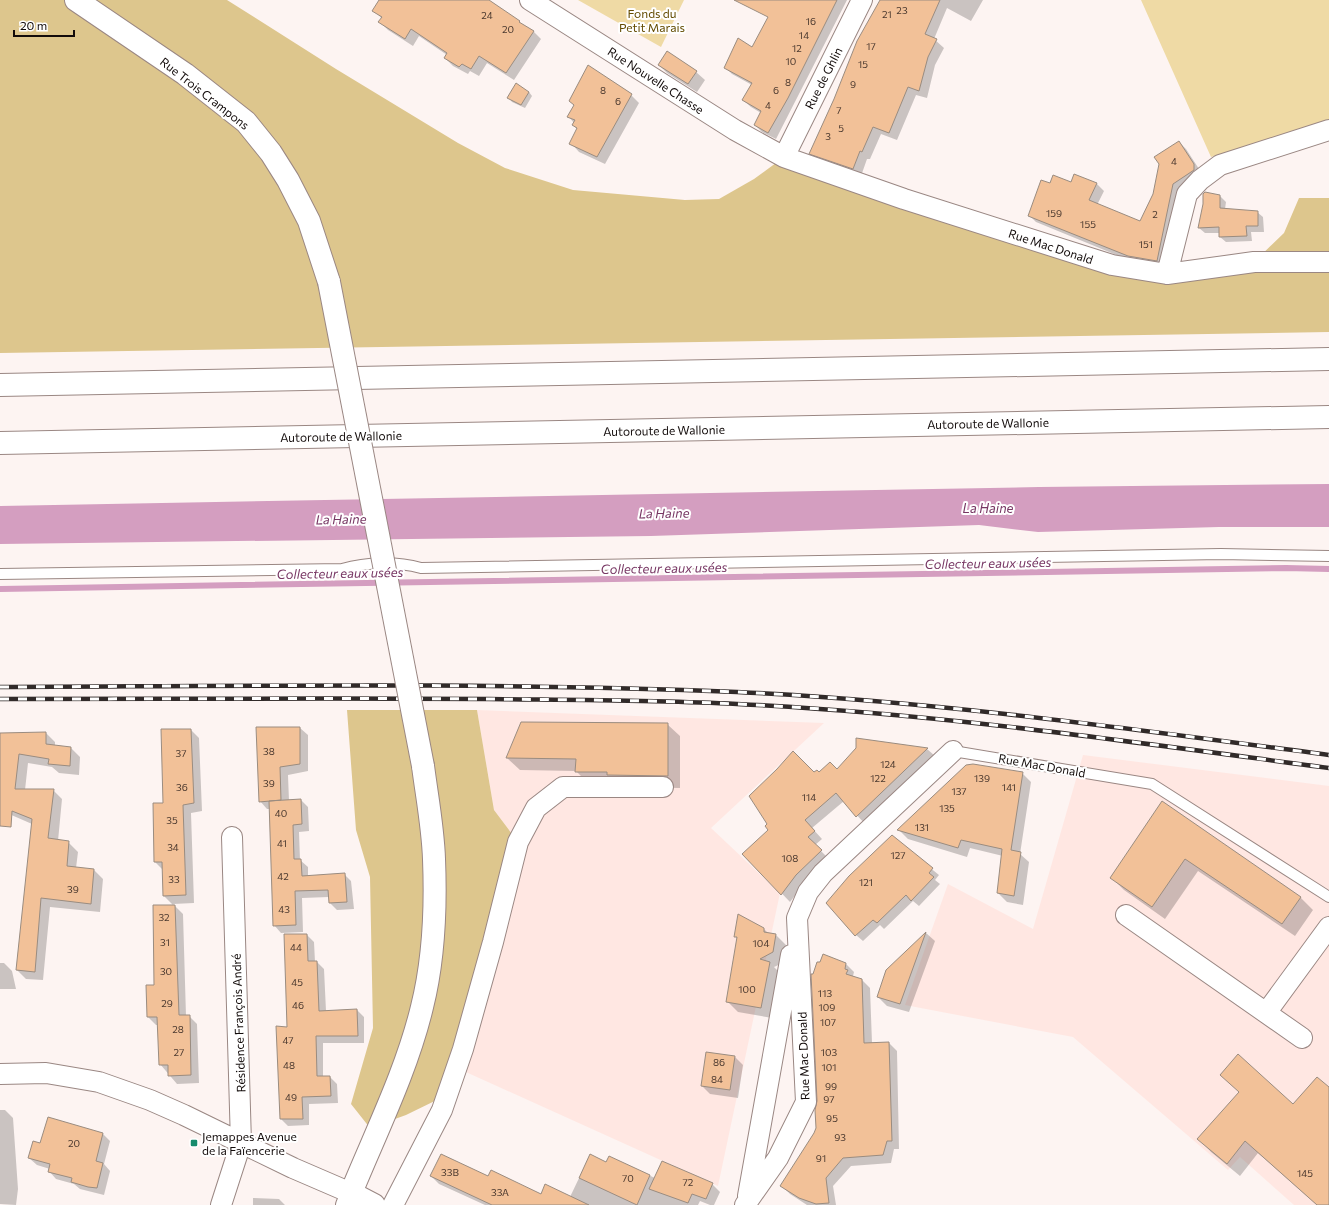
<svg xmlns="http://www.w3.org/2000/svg" width="1329" height="1205" viewBox="0 0 1329 1205" font-family="Commissioner,sans-serif">
<style>
.built{fill:#ffe7e2}
.green{fill:#efdaa5}
.forest{fill:#ddc68d}
.water{fill:#d49ec0}
.shadow{fill:#0003}
.lines{fill:none;stroke-linecap:round;stroke-linejoin:round}
.stream{stroke:#d49ec0;stroke-width:6}
.building{fill:#f2c198;stroke:#9a8c80}
.lane-casing{stroke:#9a8783;stroke-width:12}
.street-casing{stroke:#9a8783;stroke-width:22}
.secondary-casing{stroke:#9a8783;stroke-width:24}
.highway-casing{stroke:#9a8783;stroke-width:24}
.lane{stroke:#fff;stroke-width:10}
.street{stroke:#fff;stroke-width:20}
.secondary{stroke:#fff;stroke-width:22}
.highway{stroke:#fff;stroke-width:22}
.rail-casing{stroke:#312a29;stroke-width:4.5}
.rail{stroke:#fff;stroke-width:3;stroke-dasharray:9;stroke-linecap:butt}
.secondary-bridge-casing{stroke:#9a8783;stroke-width:24;stroke-linecap:butt}
.secondary-bridge{stroke:#fff;stroke-width:22}
.poi-dot{fill:#178b6c;stroke:#fff;stroke-width:1.5}
.labels{text-anchor:middle;dominant-baseline:central;stroke-width:4;stroke-linejoin:round;paint-order:stroke}
.number-label{font-size:10px;fill:#4a382e}
.park-label{font-size:12px;fill:#634b01;stroke:#fff}
.street-label{font-size:12px;fill:#120b0a;stroke:#fff}
.poi-label{font-size:12px;fill:#120b0a;stroke:#fff;text-anchor:start}
.water-label{font-size:13px;font-style:italic;fill:#773663;stroke:#fff}
</style>
<rect width="100%" height="100%" fill="#fdf4f2"/>
<path class="built" d="M477 710 824 723 711 828 780 893 718 1186 457 1068 518 842 494 810Z
M1083 755 1329 786V1205H1294L1240 1157 1228 1170 1073 1037 905 1005 948 884 1033 929Z"/>
<path class="green" d="M578 0H684L661 47Z
M1141 0H1329V121L1211 157Z"/>
<path class="forest" d="M0 0H227L336 69 458 143 505 168 573 190 685 200 719 199 754 179 784 157 1112 265 1254 262 1284 233 1299 198H1329V332L0 353Z
M347 710H477L494 810 518 842 447 1095 406 1115 370 1128 351 1104 373 1028 370 877 356 830Z"/>
<path class="water" d="M1329 484V527H1219L1038 532 979 525 651 536 0 544V506L1039 487Z"/>
<path class="shadow" d="M381 0H486L533 31 541 39 514 80 487 63 479 76 470 71 468 74 453 66 445 58 447 55 419 36 413 46 388 30 380 22 382 19 374 10Z
M780 0H847L776 139 762 132 755 125 761 113 751 107 743 100 752 85 732 74 725 67 753 48Z
M881 0H983L971 21 947 8 934 39 944 48 935 65 927 98 916 95 897 140 881 134 870 159H867L861 176 818 161 810 153Z
M667 53 696 72 705 80 697 92 667 73 659 65Z
M529 92 532 96 525 108 512 102 509 98Z
M631 95 639 103 605 164 579 152 571 143 577 129 573 125 574 123 569 117 575 106 570 101Z
M1179 142 1186 149 1201 172 1164 267 1136 263 1036 222 1029 215 1051 184 1071 183 1074 175 1097 184 1104 191 1097 205 1140 222Z
M1220 196 1226 202 1225 209 1257 212 1263 217 1264 232H1251L1252 241 1226 242 1220 237V233H1205L1199 228Z
M521 723 667 724 680 736V788L621 787 589 784 576 771 520 770 507 758Z
M300 728 308 735V771L288 775 289 801 301 800 308 807 309 831 299 832 300 860 308 867V877L344 874 351 881 354 909 337 910 330 903 329 897 302 898 303 932 281 933 274 925 271 809H267L260 801Z
M162 730H191L199 738 202 811 191 813 194 903 173 904 183 914 186 1016H189L197 1024 199 1083 177 1084 160 1064 158 1025H156L148 1017 174 906 164 896 163 870 155 862 164 804Z
M0 733H46L55 742V746L71 748 80 757 79 775 59 773 52 767 28 763 25 790H53L62 799 58 841 68 842 78 852 76 868 94 870 103 879 100 912 50 907 43 980 26 979 17 970 32 824 0 810Z
M927 749 935 756 865 824 844 801 812 828 822 839 815 845 829 859 804 884 790 902 744 854 769 830 815 774 837 770Z
M1022 773 1031 782 1020 854 1029 862 1023 905 1007 902 998 893 1003 856 970 848 967 857 908 839 899 830Z
M1162 802 1300 897 1313 910 1295 936 1198 871 1165 919 1124 890 1112 878Z
M892 837 939 875 935 880 940 884 919 906 913 901 884 929 880 925 863 941 856 935Z
M763 928 768 933 776 935 786 945 783 963 774 967 780 973 772 1018 738 1012 727 1001 738 939 735 936Z
M926 933 935 941 909 1012 887 1006 878 997 887 970Z
M307 935 314 942 315 962H317L324 969 326 1011 357 1010 364 1017V1043H323V1077H330L337 1084 338 1103 309 1104V1125L288 1126 281 1119 288 1028Z
M0 963H4L12 971 16 989H0Z
M846 964 854 972 853 976 862 980 870 988 872 1043H889L897 1051 899 1149H894L891 1163 851 1166 833 1186 836 1205H807L790 1194 782 1186 815 1133 817 1128Z
M707 1053 735 1057 743 1065 738 1098 710 1094 702 1086Z
M1329 1088V1205H1317L1258 1153 1240 1176 1211 1152 1199 1139 1293 1105Z
M0 1110H5L13 1118 18 1189 16 1205 0 1204Z
M48 1119 103 1134 110 1141 104 1164 110 1171 104 1195 80 1189 74 1184 56 1179 49 1171 50 1169 37 1165 29 1158 41 1144Z
M590 1155 607 1163 609 1157 655 1178 712 1184 720 1192 714 1205H710L700 1201 698 1205H485L439 1184 431 1176 489 1178 541 1196 570 1197Z
M253 1198 279 1199 285 1205H253Z"/>
<g class="lines">
<path class="stream" d="M0 589 1286 568 1329 569"/>
</g>
<path class="building" d="M379 0H489L520 21 519 22 534 31 506 73 479 56 471 69 462 64 459 67 444 58 447 53 411 29 405 39 378 22 382 17 372 11Z
M734 0H837L788 98 768 133 754 125 761 111 742 100 752 83 724 68 738 38 752 47 768 17Z
M880 0H940L925 34 937 39 928 57 919 91 908 87 889 133 873 127 862 152 860 151 853 169 809 154 834 99 857 41Z
M667 51 697 71 688 84 658 65Z
M588 65 632 94 597 157 569 144 577 128 572 125 575 120 567 117 574 105 569 101Z
M516 83 529 92 521 105 507 98Z
M1179 141 1194 164V170L1173 184 1157 261 1128 256 1028 216 1041 180 1050 183 1053 175 1071 182 1074 174 1097 183 1089 200 1140 221 1153 194 1159 164 1154 157Z
M1205 192 1220 195V208L1258 211V226H1246L1247 236 1219 237V227L1198 228 1203 204V194Z
M521 722 668 723V776L607 775V772H575L576 759 506 758Z
M256 727H300V764L280 767 281 800 259 802Z
M161 729H191L194 803 183 805 186 895 163 896 162 862H154L153 803H163Z
M46 732V744L71 747 70 766 48 764 49 759 19 754 15 789H54L48 838 69 841 67 866 94 869 91 904 41 898 35 972 16 970 32 819 12 811 11 827 0 826V733Z
M856 738 928 748 856 817 836 793 805 820 815 831 808 837 822 850 796 875 781 895 742 854 768 830 765 826 767 824 749 796 777 769 793 751 814 772 817 770 819 772 830 762 837 769 856 748Z
M973 764 1023 772 1011 850 1021 852 1014 896 997 893 1002 849 961 840 958 848 897 830 966 765Z
M301 799 302 824 293 825 294 859H301L302 876 345 873 347 902 329 903 328 890 295 891 296 925 273 926 269 801Z
M1162 801 1301 897 1282 924 1185 859 1152 907 1110 878Z
M892 835 933 868 929 873 934 877 911 901 906 895 877 923 873 920 855 936 826 903 849 876Z
M153 905H175L179 1015H190L191 1075 168 1076V1065H159L157 1017H147L146 985H154Z
M738 914 764 928V932L776 934 773 952 760 959 770 962 761 1008 726 1002 737 937H734Z
M926 932 900 1004 877 997 886 970Z
M284 934H307L308 961H317L319 1011 357 1009 358 1036H316L317 1076H330L331 1096 302 1097 303 1119H280L276 1026 287 1027Z
M823 954 846 963 845 969 848 970 846 974 862 979 864 1043 889 1042 892 1141H887L883 1155 843 1158 826 1178 829 1203 816 1204 799 1198 780 1186 814 1133 816 1128 815 1110 817 1101 811 974H813L817 962H820Z
M706 1052 735 1056 730 1090 701 1086Z
M1238 1054 1293 1104 1317 1077 1329 1087V1205H1317L1245 1141 1227 1164 1197 1139 1239 1092 1220 1075Z
M48 1117 103 1133 96 1161 103 1163 97 1188 88 1187 71 1182 72 1178 48 1172 50 1164 28 1158 33 1141 40 1143Z
M441 1154 488 1176 491 1170 541 1194 545 1184 589 1205H492L430 1176Z
M590 1154 606 1162 609 1156 650 1175 637 1205 579 1178Z
M662 1161 713 1183 706 1199 692 1194 688 1203 649 1189Z"/>
<g class="lines">
<g class="lane-casing">
<path id="lane" d="M0 574 342 569C367 562 396 561 421 568L1221 554 1329 556
M953 751 1152 784 1329 897"/>
</g>
<g class="street-casing">
<path id="street" d="M530 0 735 130 784 157 904 199 1112 265 1167 274 1254 262H1329
M784 157 862 0
M1167 274 1187 194 1200 180 1220 165 1329 130
M1126 915 1302 1038
M1266 1013 1329 927
M0 1074 46 1073 99 1082 150 1100 184 1115 293 1168 351 1193 346 1205
M748 1196 791 955
M221 1205 241 1143 232 837
M393 1205 442 1110 463 1049 493 942 518 842 536 808 563 787H663
M745 1205 778 1158 806 1102 797 918 808 892 823 873 953 751"/>
</g>
<g class="secondary-casing">
<path id="secondary" d="M76 0 185 74 246 122 271 153 288 180 309 221 329 282
M374 1205 351 1193C376 1132 407 1070 422 1007 434 959 436 908 434 859 433 828 427 797 423 766"/>
</g>
<g class="highway-casing">
<path id="highway" d="M0 385 1329 359
M0 443 1329 417"/>
</g>
<use href="#lane" class="lane"/>
<use href="#street" class="street"/>
<use href="#secondary" class="secondary"/>
<use href="#highway" class="highway"/>
<g class="rail-casing">
<path id="rail" d="M0 687C245 686 491 682 737 692 935 701 1132 729 1329 755
M0 699C163 699 326 698 489 699 571 700 654 700 737 704 935 713 1132 742 1329 768"/>
</g>
<use href="#rail" class="rail"/>
<g class="secondary-bridge-casing">
<path id="secondary-bridge" d="M329 282 423 766"/>
</g>
<use href="#secondary-bridge" class="secondary-bridge"/>
</g>
<rect class="poi-dot" x="190" y="1139" width="8" height="8" rx="2"/>
<g class="labels">
<g class="number-label">
<text x="902" y="10">23</text>
<text x="887" y="14">21</text>
<text x="487" y="15">24</text>
<text x="811" y="21">16</text>
<text x="508" y="29">20</text>
<text x="804" y="35">14</text>
<text x="871" y="46">17</text>
<text x="797" y="48">12</text>
<text x="791" y="61">10</text>
<text x="863" y="64">15</text>
<text x="788" y="82">8</text>
<text x="853" y="84">9</text>
<text x="603" y="90">8</text>
<text x="776" y="90">6</text>
<text x="618" y="101">6</text>
<text x="768" y="105">4</text>
<text x="839" y="110">7</text>
<text x="841" y="128">5</text>
<text x="828" y="136">3</text>
<text x="1174" y="161">4</text>
<text x="1054" y="213">159</text>
<text x="1155" y="214">2</text>
<text x="1088" y="224">155</text>
<text x="1146" y="244">151</text>
<text x="269" y="751">38</text>
<text x="181" y="753">37</text>
<text x="888" y="764">124</text>
<text x="878" y="778">122</text>
<text x="982" y="778">139</text>
<text x="269" y="783">39</text>
<text x="182" y="787">36</text>
<text x="1009" y="787">141</text>
<text x="959" y="791">137</text>
<text x="809" y="797">114</text>
<text x="947" y="808">135</text>
<text x="281" y="813">40</text>
<text x="172" y="820">35</text>
<text x="922" y="827">131</text>
<text x="282" y="843">41</text>
<text x="173" y="847">34</text>
<text x="898" y="855">127</text>
<text x="790" y="858">108</text>
<text x="283" y="876">42</text>
<text x="174" y="879">33</text>
<text x="866" y="882">121</text>
<text x="73" y="889">39</text>
<text x="284" y="909">43</text>
<text x="164" y="917">32</text>
<text x="165" y="942">31</text>
<text x="761" y="943">104</text>
<text x="296" y="947">44</text>
<text x="166" y="971">30</text>
<text x="297" y="982">45</text>
<text x="747" y="989">100</text>
<text x="825" y="993">113</text>
<text x="167" y="1003">29</text>
<text x="298" y="1005">46</text>
<text x="827" y="1007">109</text>
<text x="828" y="1022">107</text>
<text x="178" y="1029">28</text>
<text x="288" y="1040">47</text>
<text x="179" y="1052">27</text>
<text x="829" y="1052">103</text>
<text x="719" y="1062">86</text>
<text x="289" y="1065">48</text>
<text x="829" y="1067">101</text>
<text x="717" y="1079">84</text>
<text x="831" y="1086">99</text>
<text x="291" y="1097">49</text>
<text x="829" y="1099">97</text>
<text x="832" y="1118">95</text>
<text x="840" y="1137">93</text>
<text x="74" y="1143">20</text>
<text x="821" y="1158">91</text>
<text x="450" y="1172">33B</text>
<text x="1305" y="1173">145</text>
<text x="628" y="1178">70</text>
<text x="688" y="1182">72</text>
<text x="500" y="1192">33A</text>
</g>
<g class="park-label">
<text x="652" y="13">Fonds du<tspan x="652" dy="14">Petit Marais</tspan></text>
</g>
<g class="street-label">
<text transform="translate(823 78) rotate(-63)">Rue de Ghlin</text>
<text transform="translate(656 80) rotate(33)">Rue Nouvelle Chasse</text>
<text transform="translate(205 93) rotate(38)">Rue Trois Crampons</text>
<text transform="translate(1051 246) rotate(18)">Rue Mac Donald</text>
<text transform="translate(988 423) rotate(-1)">Autoroute de Wallonie</text>
<text transform="translate(664 430) rotate(-1)">Autoroute de Wallonie</text>
<text transform="translate(341 436) rotate(-1)">Autoroute de Wallonie</text>
<text transform="translate(1042 765) rotate(10)">Rue Mac Donald</text>
<text transform="translate(238 1023) rotate(-92)">Résidence François André</text>
<text transform="translate(803 1056) rotate(-92)">Rue Mac Donald</text>
</g>
<g class="poi-label">
<text x="202" y="1136">Jemappes Avenue<tspan x="202" dy="14">de la Faïencerie</tspan></text>
</g>
<g class="water-label">
<text x="988" y="508">La Haine</text>
<text transform="translate(664 513) rotate(-1)">La Haine</text>
<text transform="translate(341 519) rotate(-1)">La Haine</text>
<text transform="translate(988 563) rotate(-1)">Collecteur eaux usées</text>
<text transform="translate(664 568) rotate(-1)">Collecteur eaux usées</text>
<text transform="translate(340 573) rotate(-1)">Collecteur eaux usées</text>
</g>
</g>
<path d="M14 30v6h60v-6" fill="none" stroke="#120b0a" stroke-width="2"/>
<text x="20" y="30" font-size="12" fill="#120b0a" stroke="#ffffff" stroke-width="3" paint-order="stroke">20 m</text>
</svg>
